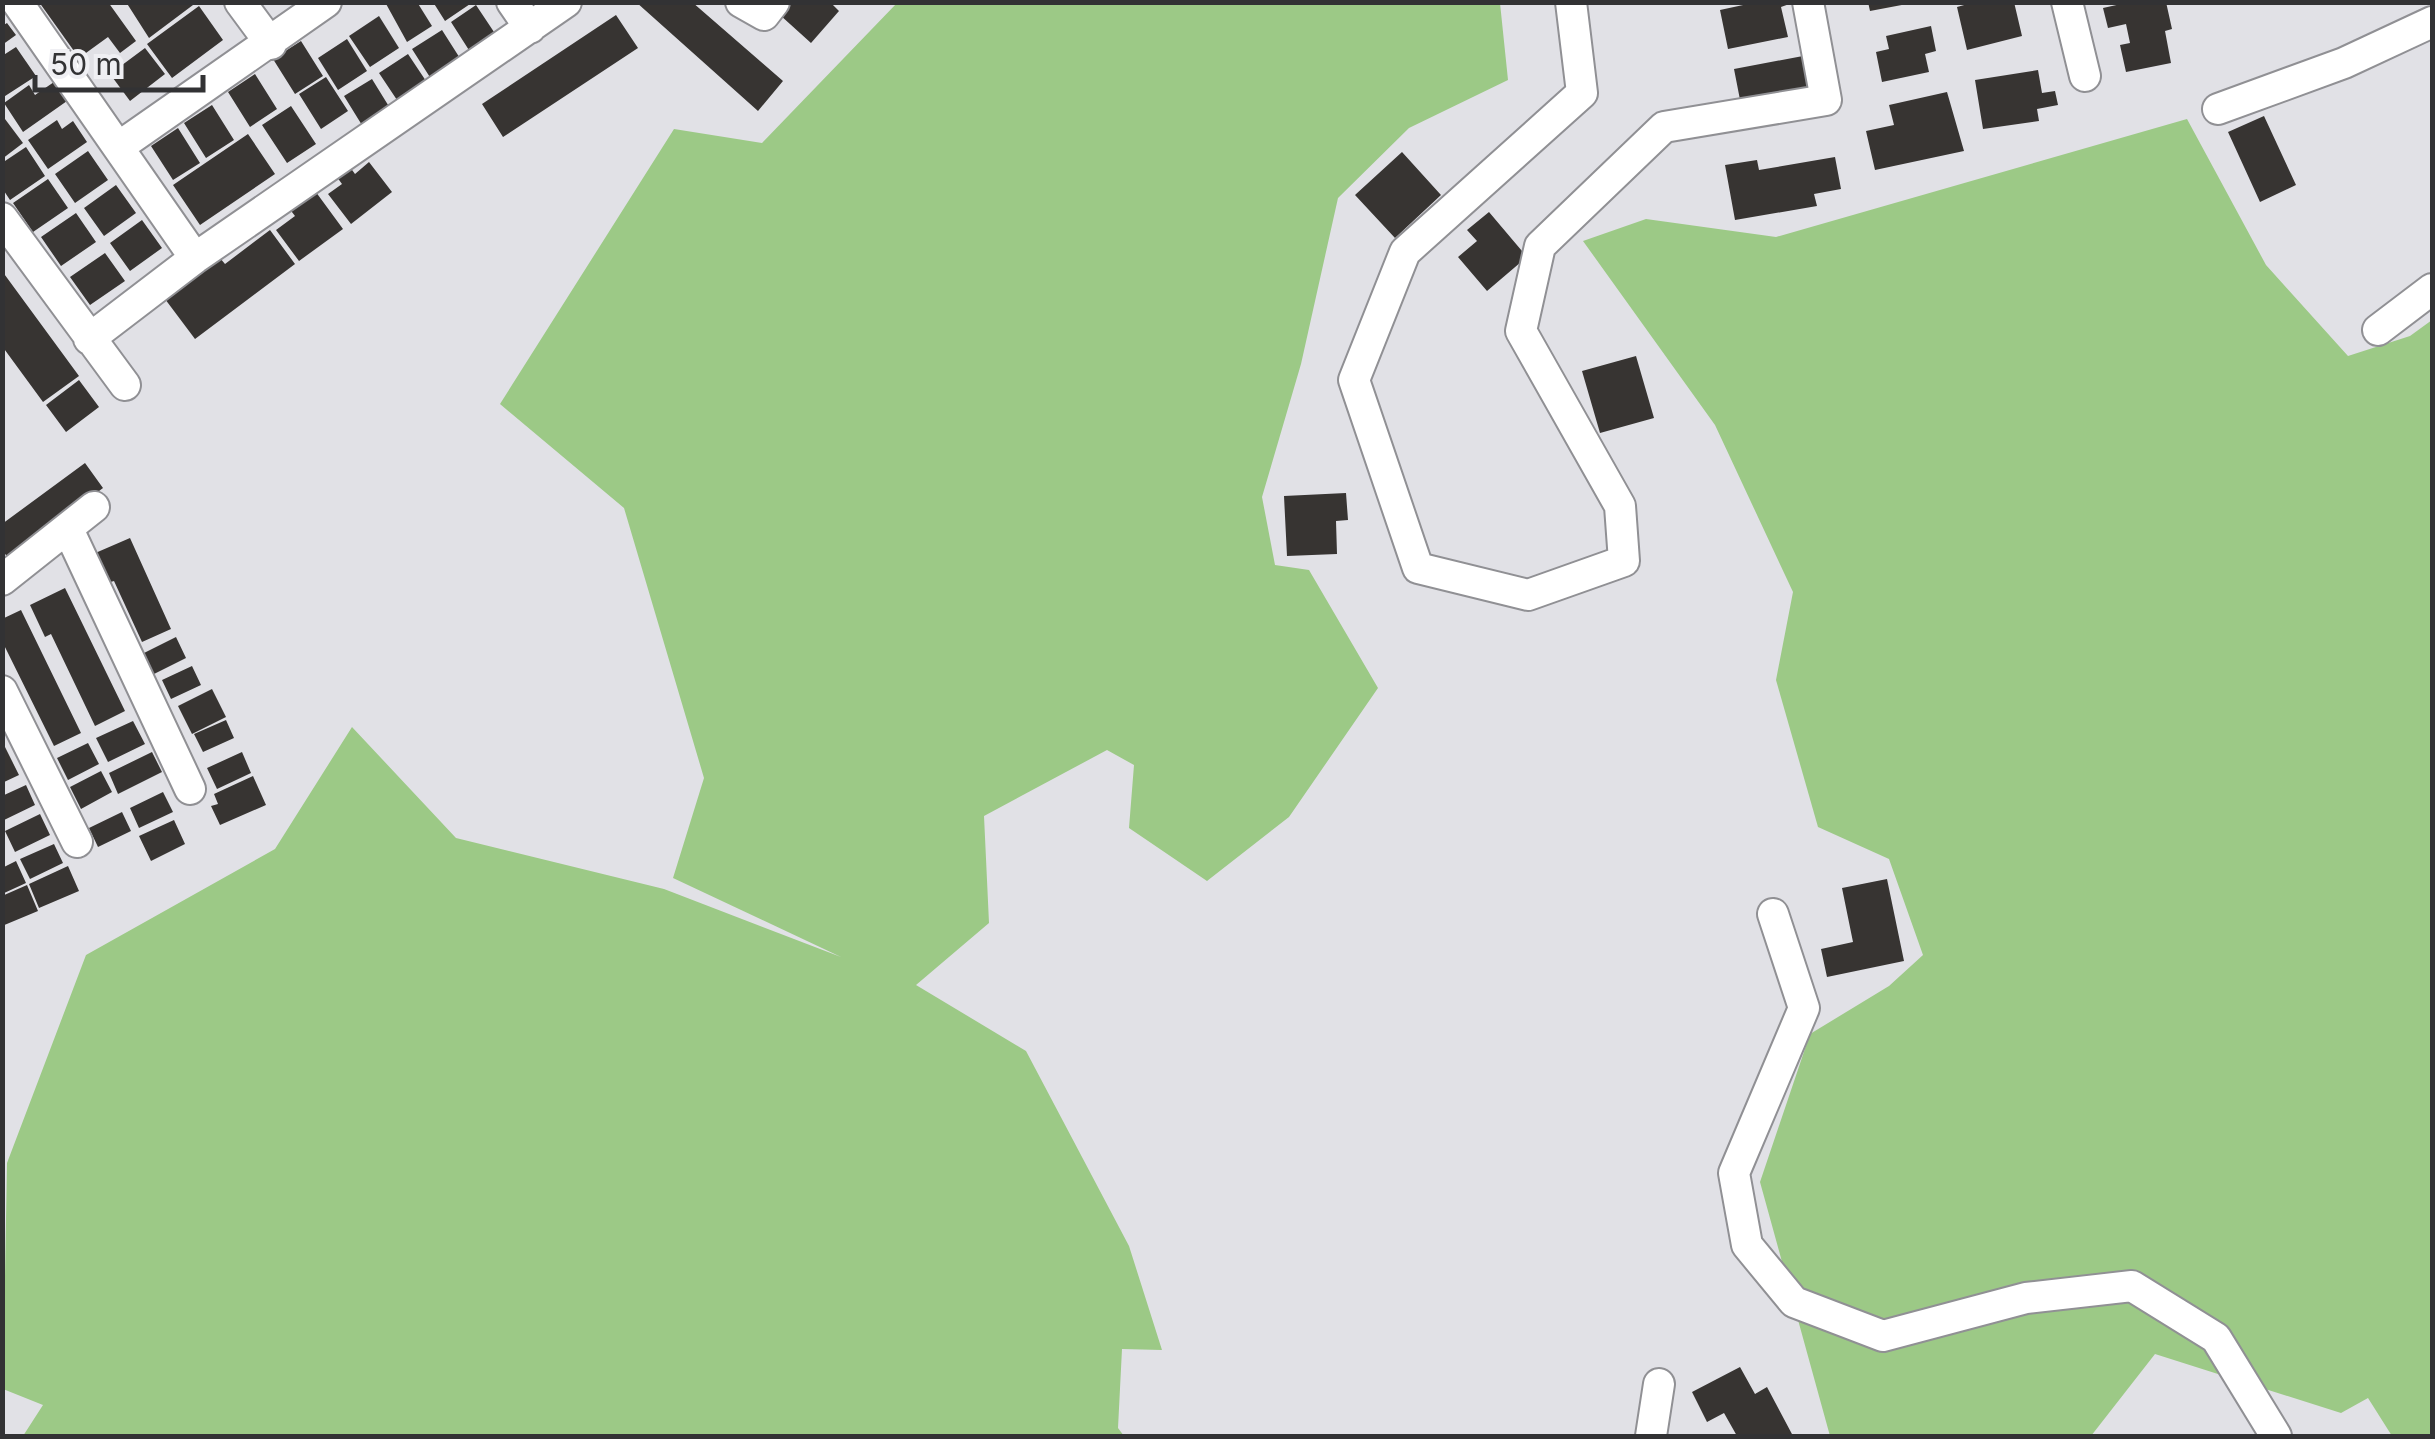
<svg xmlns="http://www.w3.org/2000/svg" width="2435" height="1439" viewBox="0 0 2435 1439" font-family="Inter,sans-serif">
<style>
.green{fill:#9cc986}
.building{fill:#373432}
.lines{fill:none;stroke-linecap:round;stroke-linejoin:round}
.minor-casing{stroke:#909094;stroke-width:34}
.minor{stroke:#fff;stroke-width:30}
</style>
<rect width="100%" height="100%" fill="#e1e1e6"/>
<path class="green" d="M897 3H1500L1508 80 1409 128 1338 198 1301 364 1262 497 1275 565 1309 570 1378 688 1289 817 1207 881 1129 828 1134 765 1107 750 984 816 989 923 916 985 1026 1051 1129 1246 1162 1350 1122 1349 1118 1428 1124 1436H23L43 1405 3 1389 7 1163 86 955 275 849 352 727 456 838 664 889 841 957 673 878 704 778 624 508 500 404 674 129 762 143Z
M2187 119 2266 265 2348 356 2410 336 2432 320V1436H2392L2368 1398 2341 1413 2155 1354 2091 1436H1830L1760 1182 1810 1034 1889 986 1923 955 1889 859 1818 827 1776 680 1793 592 1715 425 1583 241 1646 219 1776 237Z"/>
<path class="building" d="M39 2H108L136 41 120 53 108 37 79 58Z
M126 2H197L149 38Z
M385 2H417L432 26 407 42Z
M433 2H473L445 21Z
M636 2H692L783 81 758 111Z
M791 2H830L839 11 811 43 780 15Z
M1757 2H1795L1781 7 1788 37 1728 49 1720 10Z
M1868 2H1906L1907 4 1870 11Z
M1975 2H2014L2022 36 1967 50 1957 7Z
M2130 2H2166L2172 29 2165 31 2171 63 2126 72 2120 45 2130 43 2126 24 2108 28 2103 8Z
M476 5 500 41 474 58 451 22Z
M199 6 223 40 172 78 147 44Z
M616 15 638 48 503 137 482 104Z
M379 16 399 48 370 67 349 36Z
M7 23 16 35 2 45V26Z
M1931 26 1936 51 1925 54 1929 72 1882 82 1876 52 1889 49 1886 36Z
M442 30 463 63 433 82 412 49Z
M347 39 367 71 338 90 318 58Z
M301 41 323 76 295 94 273 59Z
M16 47 36 76 2 98V56Z
M145 48 165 74 130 101 110 74Z
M408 54 430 87 401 106 379 73Z
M1803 56 1810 97 1742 110 1734 69Z
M2038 70 2042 93 2055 91 2058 105 2037 109 2039 121 1983 129 1975 80Z
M255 74 277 109 250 127 228 92Z
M326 77 348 111 321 129 299 94Z
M372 79 393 113 365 130 344 96Z
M54 82 67 101 23 132 4 103 29 85 35 95Z
M1947 92 1964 151 1875 170 1866 131 1894 125 1889 105Z
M212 105 234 140 206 158 184 123Z
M291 106 316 144 287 163 262 125Z
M2 115 23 143 2 159Z
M2264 116 2296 185 2260 202 2228 132Z
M57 120 62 129 73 121 87 142 48 169 28 140Z
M178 128 200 163 173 180 151 146Z
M248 134 275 174 200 225 173 185Z
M26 147 45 176 10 200 2 188V163Z
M88 151 108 180 75 203 55 174Z
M1402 152 1441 195 1395 238 1355 195Z
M1835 157 1841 189 1814 194 1817 206 1735 220 1725 165 1757 160 1759 170Z
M369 162 392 192 351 224 328 194 342 184 334 173 347 163 355 174Z
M48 179 68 208 33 232 13 203Z
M310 184 343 229 299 261 276 230 295 216 285 203Z
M116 185 136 213 104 236 84 208Z
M1489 212 1527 257 1487 291 1458 257 1477 241 1467 230Z
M76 213 96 242 61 266 41 237Z
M142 220 162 248 130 271 110 243Z
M270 230 295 264 195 339 165 299 220 258 225 264Z
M105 253 125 281 90 305 70 277Z
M2 271 79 376 43 402 2 346Z
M1636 356 1654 418 1600 433 1582 371Z
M79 380 99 407 66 432 46 405Z
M85 463 103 488 9 559 2 550V524Z
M1346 493 1348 520 1336 521 1337 554 1287 556 1284 496Z
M130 538 171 629 142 642 114 581 107 583 93 554Z
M65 588 125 711 95 726 51 634 45 637 30 605Z
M21 610 81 733 54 746 2 641V619Z
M176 637 186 658 152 675 142 654Z
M192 666 201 685 171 699 162 680Z
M212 689 226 717 192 734 178 706Z
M226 720 234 738 203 752 194 734Z
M133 721 145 744 108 762 96 738Z
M2 741 19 775 2 783Z
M88 743 99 764 68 780 57 758Z
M152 752 162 772 118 794 109 773Z
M242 752 251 773 217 789 207 768Z
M101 771 112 792 81 809 70 787Z
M253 776 266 805 220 825 211 806 218 804 214 794Z
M26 785 35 805 2 821V796Z
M163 792 173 812 139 828 130 808Z
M122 812 131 831 98 847 89 828Z
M40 814 50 835 15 852 5 831Z
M174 820 185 844 151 861 139 836Z
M54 844 63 863 30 879 20 859Z
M16 861 26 883 2 894V868Z
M68 866 79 891 39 908 29 884Z
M1887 879 1904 961 1827 977 1821 949 1853 942 1842 888Z
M27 885 38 911 2 926V896Z
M1740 1367 1755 1394 1767 1387 1793 1436H1737L1724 1413 1707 1422 1692 1392Z"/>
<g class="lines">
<g class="minor-casing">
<path id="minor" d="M17 2 195 258
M240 2 271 44
M512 2 530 28
M741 2 764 15 774 2
M1571 2 1582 93 1405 252 1354 380 1418 568 1528 595 1624 561 1620 506 1521 331 1540 246 1664 127 1826 100 1808 2
M2067 2 2085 76
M2218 109 2344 63 2432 22
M120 146 326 2
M2 218 125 385
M2378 330 2432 289
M89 339 195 258 566 2
M68 529 190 789
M2 580 94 507
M2 691 77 842
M1773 914 1804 1008 1734 1173 1747 1245 1794 1302 1883 1336 2026 1298 2132 1286 2216 1338 2276 1436
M1651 1436 1659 1384"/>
</g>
<use href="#minor" class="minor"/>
</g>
<rect width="2435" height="1439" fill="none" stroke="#323234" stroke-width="10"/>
<path d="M35 75v15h168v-15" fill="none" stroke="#323234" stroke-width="5"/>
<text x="50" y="75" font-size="30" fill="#323234" stroke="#efeff3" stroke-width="8" paint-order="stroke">50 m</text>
</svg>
